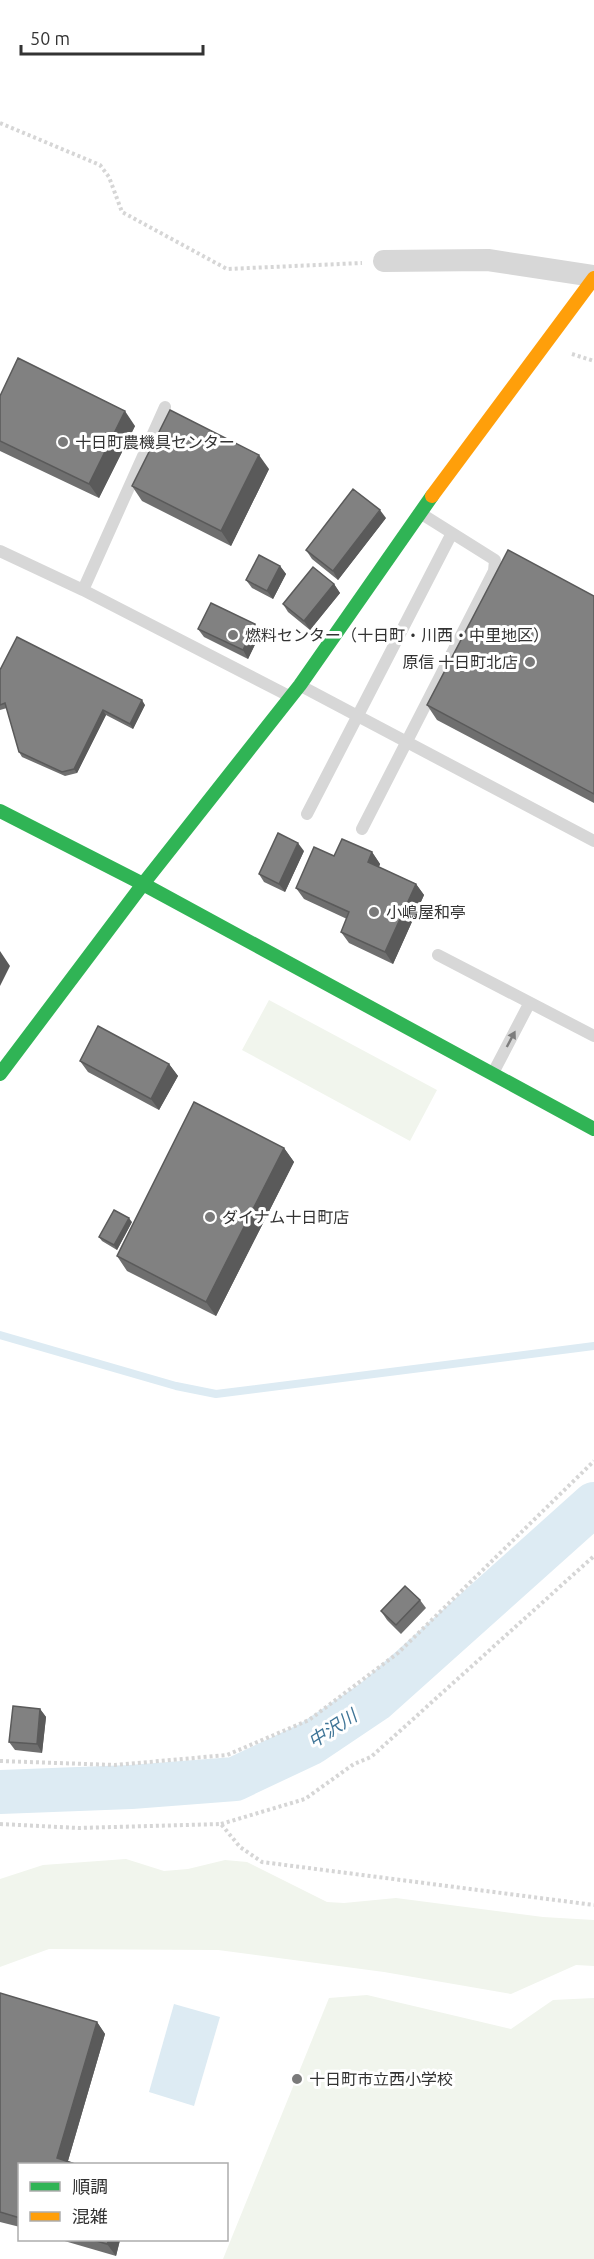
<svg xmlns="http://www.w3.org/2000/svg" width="594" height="2259" viewBox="0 0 594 2259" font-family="Ubuntu,'Noto Sans JP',sans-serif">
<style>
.green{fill:#f1f5ed}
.water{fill:#ddebf3}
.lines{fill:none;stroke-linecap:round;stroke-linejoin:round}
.stream{stroke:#ddebf3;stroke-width:8}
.river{stroke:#ddebf3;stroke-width:44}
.path{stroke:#d6d6d6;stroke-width:4;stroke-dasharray:3 3;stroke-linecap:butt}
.lane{stroke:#d7d7d7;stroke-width:12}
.street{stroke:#d7d7d7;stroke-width:22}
.fast{stroke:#30b455;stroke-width:14}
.slow{stroke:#ff9f0a;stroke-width:14}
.wall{fill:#6f6f6f}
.shaded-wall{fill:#5a5a5a}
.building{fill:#818181;stroke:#5a5a5a;stroke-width:1.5}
.oneway{fill:#7d7d7d}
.poi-dot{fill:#7a7a7a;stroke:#fff;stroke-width:2}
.labels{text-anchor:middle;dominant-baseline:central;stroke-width:6;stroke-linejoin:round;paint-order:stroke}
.poi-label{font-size:16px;fill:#333;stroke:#fff;text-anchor:start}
.water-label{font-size:18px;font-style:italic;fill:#3f7597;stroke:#fff}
</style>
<rect width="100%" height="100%" fill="#fff"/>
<path class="green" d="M269 1000 437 1090 410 1141 242 1050Z
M126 1859 164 1871 188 1869 225 1860 247 1862 327 1902 344 1903 396 1898 543 1917 594 1920V1966L576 1965 511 1994 384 1972 218 1950 49 1949 0 1967V1879L43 1865Z
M367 1995 511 2029 553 2000 594 1998V2259H223L329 1998Z"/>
<path class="water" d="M174 2004 220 2017 194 2106 149 2092Z"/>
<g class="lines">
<path class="stream" d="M0 1335 176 1386 216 1394 594 1346"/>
<path class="river" d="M0 1792 131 1787 235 1779 311 1743 375 1700 594 1504"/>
<path class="path" d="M0 123 100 165 109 177 122 212 227 269 362 263
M572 354 594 361
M0 1761 115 1765 227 1755 309 1720 398 1653 594 1461
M0 1824 79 1828 221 1824 240 1847 262 1862 594 1905
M221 1824 305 1799 354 1764 371 1757 594 1556"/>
<path class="lane" d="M0 551 83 590 289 696
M83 590 165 407
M301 686 594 841
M307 814 452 533
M362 829 494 571 495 560 420 513
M438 955 594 1036
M493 1073 529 1004"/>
<path class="street" d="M384 261 488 260 594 276"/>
<path class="fast" d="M0 811 143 884 594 1129
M0 1074 143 884 300 685 432 496"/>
<path class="slow" d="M432 496 594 278"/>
</g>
<path class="wall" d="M0 396 135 426 99 498 0 451Z
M269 469 231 546 142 501 132 486Z
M386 518 338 580 312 559 306 550Z
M280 566 286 574 273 599 252 588 246 580Z
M334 584 340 593 310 630 288 612 283 604Z
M594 596V803L437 720 427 705Z
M198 629 261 632 248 659 204 637Z
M0 670 145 705 133 729 106 715 77 773 65 776 22 757 19 752 7 708 0 710Z
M304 851 285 892 264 882 259 874Z
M372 852 380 864 379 867 416 884 424 895 393 964 349 943 341 932 347 919 304 899 296 888 334 856Z
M80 1061 169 1064 178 1076 159 1110 88 1072Z
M284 1148 294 1162 216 1316 127 1271 117 1256Z
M132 1222 117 1250 102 1241 99 1237Z
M420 1600 426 1608 401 1634 387 1620 381 1611Z
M40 1709 46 1717 42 1753 15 1750 9 1742Z
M0 1993 97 2022 105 2034 68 2161 76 2164H20V2227L0 2222Z
M61 2240H120L116 2256Z"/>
<path class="shaded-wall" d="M125 411 135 426 99 498 89 484Z
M259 455 269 469 231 546 221 531Z
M380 510 386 518 338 580 333 571Z
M280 566 286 574 273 599 267 591Z
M334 584 340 593 310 630 304 621Z
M255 624 261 632 248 659 243 650Z
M142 700 145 705 133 729 130 724Z
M103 710 106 715 77 773 74 769Z
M298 843 304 851 285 892 279 884Z
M372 852 380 864 376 873 368 862Z
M416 884 424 895 393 964 385 952Z
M0 951 10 966 0 986Z
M169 1064 178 1076 159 1110 151 1099Z
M284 1148 294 1162 216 1316 206 1302Z
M129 1218 132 1222 117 1250 114 1245Z
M40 1709 46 1717 42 1753 37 1744Z
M97 2022 105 2034 67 2164 57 2158Z
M109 2240H120L116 2256 107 2244Z"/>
<path class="building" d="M18 358 125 411 89 484 0 441V396Z
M170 410 259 455 221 531 132 486Z
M353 489 380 510 333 571 306 550Z
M508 550 594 596V794L427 705Z
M259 555 280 566 267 591 246 580Z
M313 567 334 584 304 621 283 604Z
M211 603 255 624 243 650 198 629Z
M17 637 142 700 130 724 103 710 74 769 62 772 19 752 5 703 0 705V670Z
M278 833 298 843 279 884 259 874Z
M342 839 372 852 368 862 416 884 385 952 341 932 349 912 296 888 314 847 334 856Z
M98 1026 169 1064 151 1099 80 1061Z
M194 1102 284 1148 206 1302 117 1256Z
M114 1210 129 1218 114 1245 99 1237Z
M405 1586 420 1600 396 1625 381 1611Z
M13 1706 40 1709 37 1744 9 1742Z
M0 1993 97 2022 57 2158 75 2164H20V2218L0 2212Z
M93 2240H109L107 2244Z"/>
<defs><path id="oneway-solid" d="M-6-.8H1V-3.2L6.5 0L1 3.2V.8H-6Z" transform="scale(1.5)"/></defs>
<use class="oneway" href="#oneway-solid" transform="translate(511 1039) rotate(-62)"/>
<g class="poi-dot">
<circle cx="63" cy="442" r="6"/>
<circle cx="233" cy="635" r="6"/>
<circle cx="530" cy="662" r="6"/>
<circle cx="374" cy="912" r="6"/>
<circle cx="210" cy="1217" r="6"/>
<circle cx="297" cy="2079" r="6"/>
</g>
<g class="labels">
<g class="poi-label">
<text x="75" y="442">十日町農機具センター</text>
<text x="245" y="635">燃料センター（十日町・川西・中里地区）</text>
<text x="518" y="662" text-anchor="end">原信 十日町北店</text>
<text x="386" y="912">小嶋屋和亭</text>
<text x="222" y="1217">ダイナム十日町店</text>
<text x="309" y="2079">十日町市立西小学校</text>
</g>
<g class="water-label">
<text transform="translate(332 1728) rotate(-33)">中沢川</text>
</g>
</g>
<rect x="18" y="2163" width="210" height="78" fill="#ffffff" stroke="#adadad" stroke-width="1.5"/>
<rect x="30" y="2182" width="30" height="9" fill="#30b455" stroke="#adadad" stroke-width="1.5"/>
<text x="72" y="2193" font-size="18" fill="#333333">順調</text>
<rect x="30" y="2212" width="30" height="9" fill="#ff9f0a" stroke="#adadad" stroke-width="1.5"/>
<text x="72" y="2223" font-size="18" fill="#333333">混雑</text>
<path d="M21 45v9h182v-9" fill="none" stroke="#333333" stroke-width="3"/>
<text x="30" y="45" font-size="18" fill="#333333" stroke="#ffffff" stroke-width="4.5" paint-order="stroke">50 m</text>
</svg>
